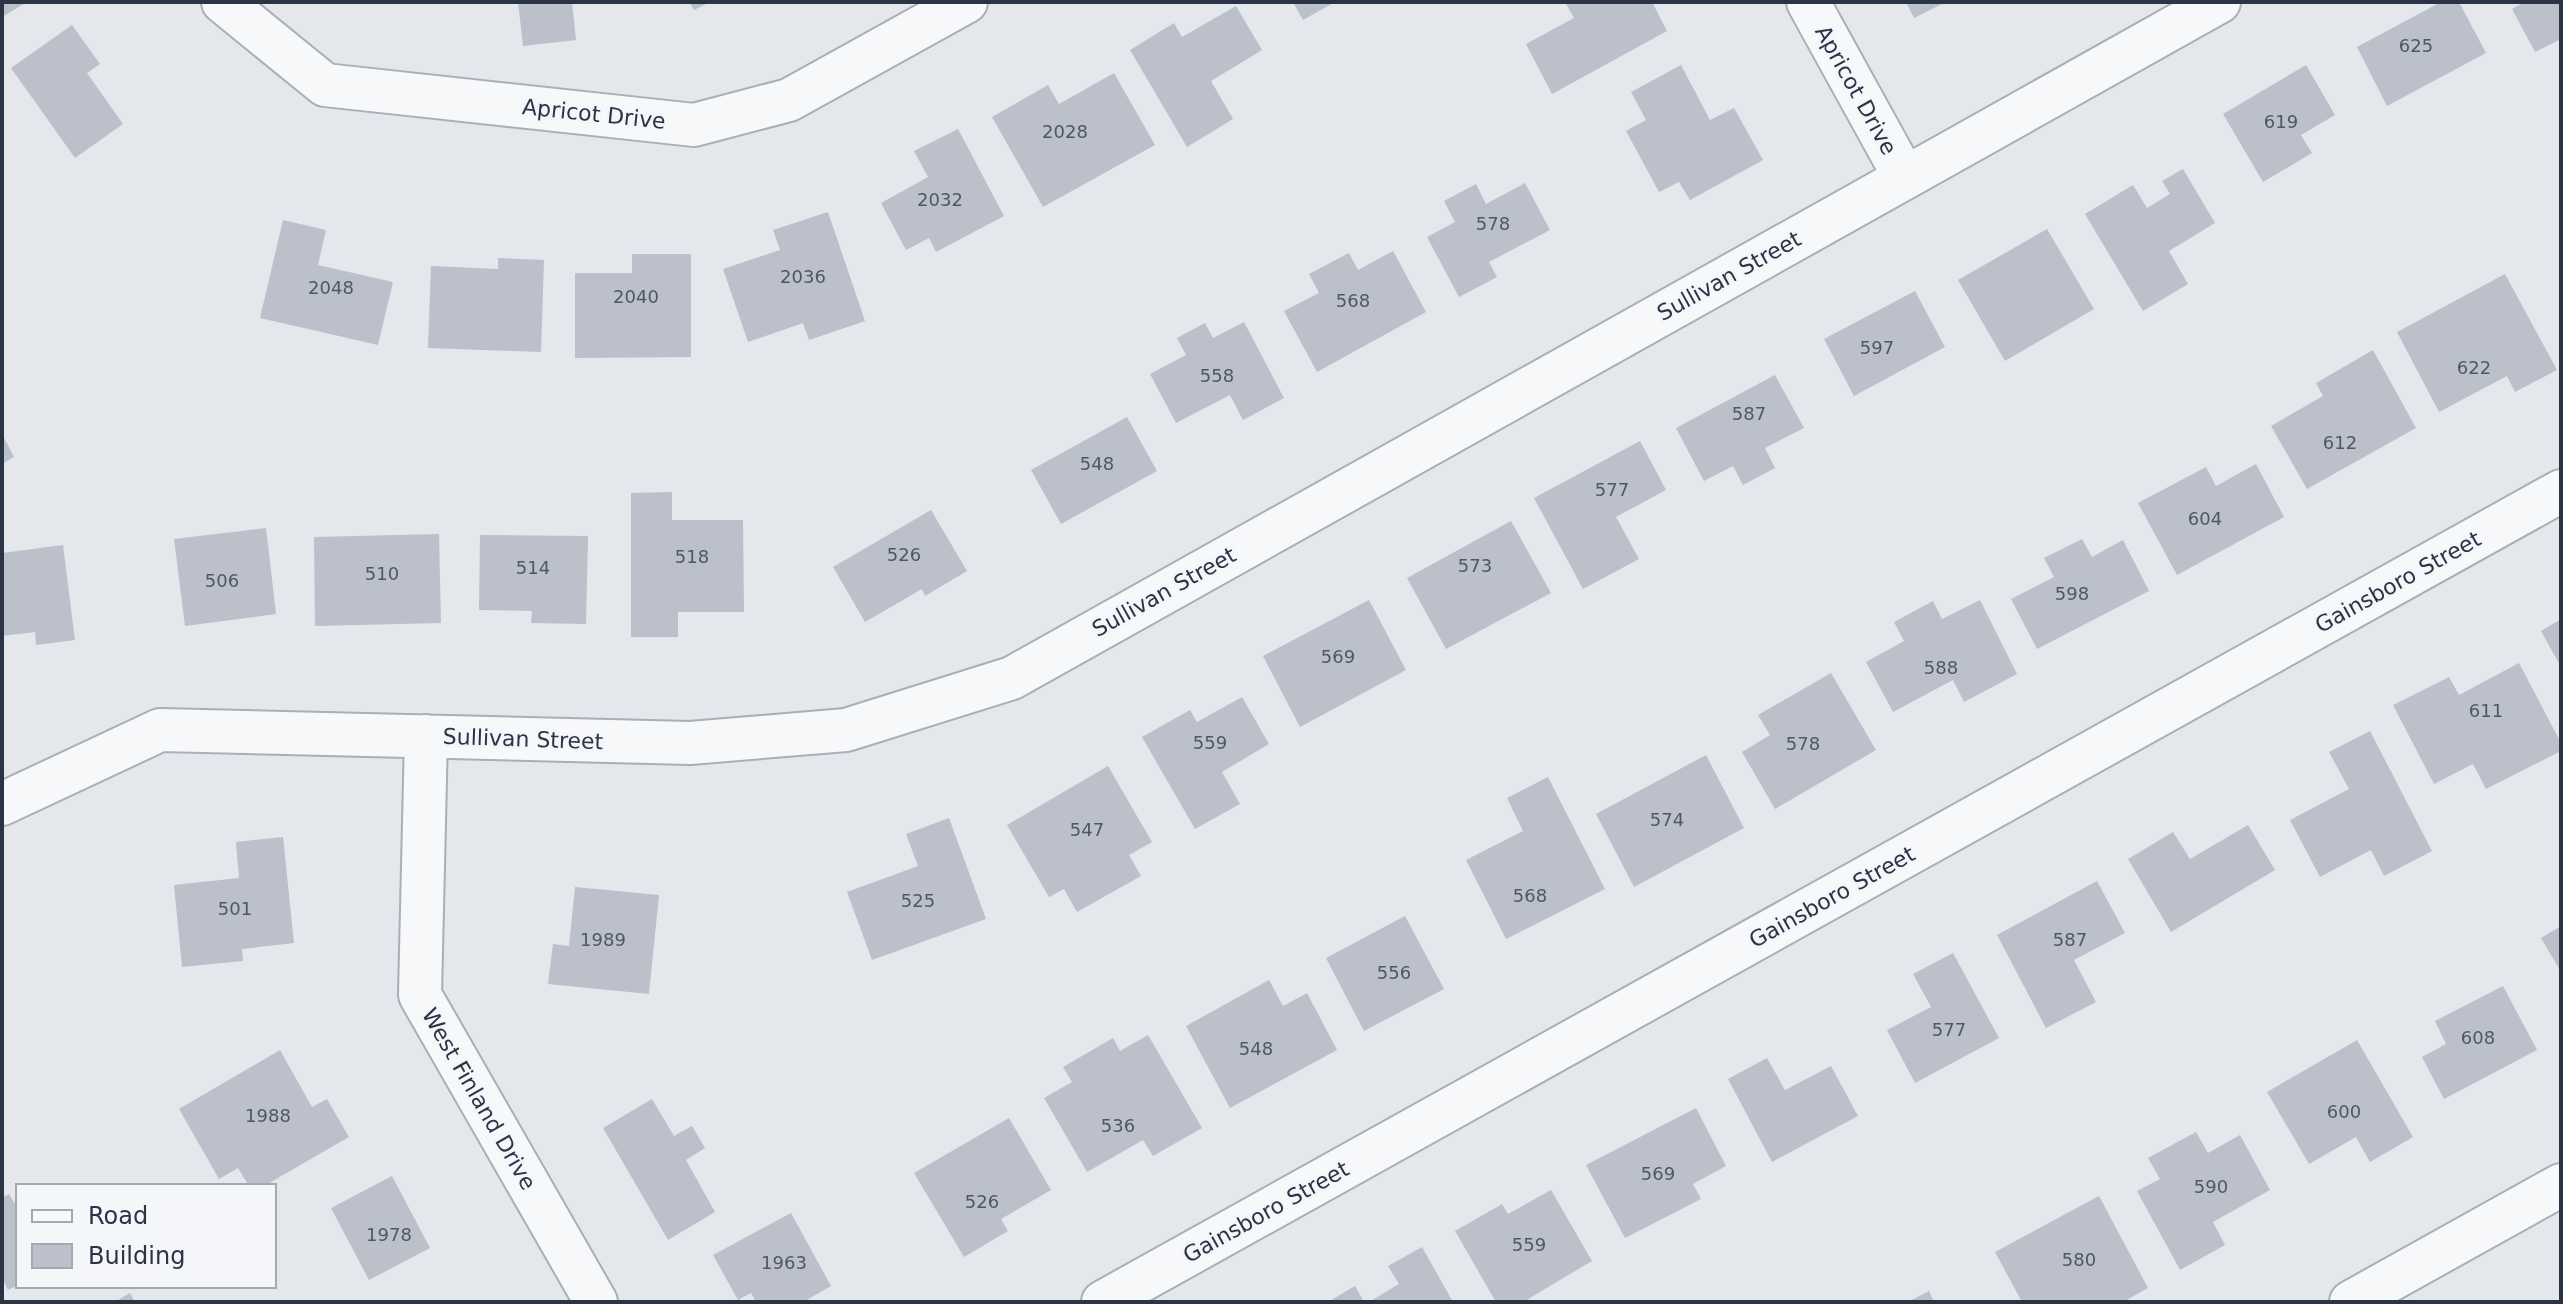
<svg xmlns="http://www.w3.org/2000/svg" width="2563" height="1304" viewBox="0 0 2563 1304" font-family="'DejaVu Sans',sans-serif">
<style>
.building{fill:#bbc0ca}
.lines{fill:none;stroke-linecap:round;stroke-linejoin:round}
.minor-casing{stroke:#a9aeb7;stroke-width:46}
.minor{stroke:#f7f8fa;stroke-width:42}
.labels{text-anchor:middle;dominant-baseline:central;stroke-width:6;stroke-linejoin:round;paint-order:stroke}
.number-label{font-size:18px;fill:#4f5766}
.street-label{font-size:22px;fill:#2b3445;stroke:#f4f6f9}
</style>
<rect width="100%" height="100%" fill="#e4e7ec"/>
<path class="building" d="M2 2H27L2 17Z
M518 2H572L576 40 523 46Z
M689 2H710L694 10Z
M1293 2H1335L1303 20Z
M1565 2H1652L1667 31 1552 94 1526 44 1574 18Z
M1906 2H1946L1914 18Z
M2441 2H2459L2486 53 2387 106 2357 47Z
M2525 2H2561V39L2535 52 2512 9Z
M1236 6 1262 50 1211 81 1233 119 1187 147 1130 50 1174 23 1182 37Z
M72 25 100 64 87 73 123 124 75 158 11 68Z
M1681 65 1710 120 1734 108 1763 160 1690 200 1679 182 1659 192 1626 131 1646 120 1631 92Z
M2306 65 2335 115 2301 135 2312 153 2263 182 2223 114Z
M1114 73 1155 145 1043 207 992 117 1048 85 1059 104Z
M958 129 1004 216 936 252 929 238 906 250 881 203 928 177 914 151Z
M2183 169 2215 223 2169 251 2188 284 2143 311 2085 214 2133 185 2147 208 2170 194 2162 181Z
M1525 183 1550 230 1489 262 1497 277 1459 297 1427 237 1455 222 1444 201 1476 184 1486 204Z
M828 212 865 321 809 340 803 323 748 342 723 269 780 250 773 230Z
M283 220 326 230 318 265 393 282 378 345 260 318Z
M2047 229 2094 309 2005 361 1958 280Z
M1393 251 1426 312 1317 372 1284 311 1319 293 1309 274 1349 253 1358 270Z
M632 254H691V357L575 358V273H632Z
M498 258 544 260 541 352 428 348 431 266 498 269Z
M2505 274 2557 370 2515 392 2507 376 2439 412 2397 332Z
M1915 291 1945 347 1854 396 1824 339Z
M1244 322 1284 398 1243 420 1230 395 1176 423 1150 374 1186 355 1177 338 1205 323 1213 338Z
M2373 350 2416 428 2307 489 2271 426 2323 396 2316 383Z
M1775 375 1804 428 1765 448 1775 468 1743 485 1733 466 1704 481 1676 428Z
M1127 417 1157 471 1061 524 1031 470Z
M2 434 14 457 2 464Z
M1640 441 1666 490 1616 517 1639 559 1583 589 1534 498Z
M2256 464 2284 517 2177 575 2138 503 2206 467 2216 486Z
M672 492V520H743L744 612H678V637H631V493Z
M931 510 967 571 925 596 922 589 865 622 833 567Z
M1511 521 1551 593 1446 649 1407 578Z
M266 528 276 614 185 626 174 539Z
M439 534 441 623 315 626 314 537Z
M480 535 588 536 586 624 531 623 532 611 479 610Z
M2082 539 2092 557 2123 540 2149 591 2037 649 2011 599 2054 577 2044 558Z
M63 545 75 640 36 645 35 632 2 636V553Z
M1369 600 1406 670 1300 727 1263 656Z
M1980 600 2017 674 1964 702 1953 680 1893 712 1866 662 1904 641 1894 622 1933 601 1942 619Z
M2561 619V667L2541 631Z
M2519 663 2561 743V751L2486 789 2473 764 2434 784 2393 705 2449 677 2459 695Z
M1831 673 1876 750 1775 809 1742 752 1770 735 1758 715Z
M1242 697 1269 744 1222 772 1240 804 1195 829 1142 737 1190 710 1197 722Z
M2370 731 2432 851 2384 876 2371 850 2320 877 2290 820 2349 789 2329 752Z
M1706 755 1744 828 1634 887 1596 814Z
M1108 766 1152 842 1129 855 1141 876 1077 912 1064 889 1049 897 1007 825Z
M1548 777 1605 889 1506 939 1466 860 1523 831 1507 798Z
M949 818 986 919 872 960 847 892 918 866 906 834Z
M2248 825 2275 870 2171 932 2128 859 2173 832 2190 859Z
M283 837 294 943 242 949 243 961 182 967 174 885 239 878 236 842Z
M2097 881 2125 933 2074 960 2096 1002 2046 1028 1997 935Z
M575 887 659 895 649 994 548 984 553 944 569 946Z
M1405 916 1444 989 1364 1031 1326 958Z
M2561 926V972L2541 938Z
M1953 953 1999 1038 1915 1083 1887 1030 1931 1007 1913 974Z
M1269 980 1283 1006 1307 993 1337 1050 1230 1108 1186 1026Z
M2503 986 2537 1050 2444 1099 2422 1057 2446 1044 2435 1021Z
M1148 1035 1202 1128 1153 1156 1143 1140 1087 1172 1044 1098 1072 1082 1063 1067 1113 1038 1120 1051Z
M2357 1040 2413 1137 2370 1162 2356 1137 2309 1164 2267 1092Z
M280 1050 312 1107 327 1099 349 1137 264 1186H249L238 1168 219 1179 179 1109Z
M1767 1058 1785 1090 1831 1066 1858 1116 1772 1162 1728 1079Z
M652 1099 674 1136 692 1126 705 1148 686 1160 715 1212 668 1240 603 1128Z
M1696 1108 1726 1166 1693 1184 1701 1199 1625 1238 1586 1165Z
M1009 1118 1051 1190 1001 1219 1008 1231 964 1257 914 1173Z
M2196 1132 2208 1153 2240 1135 2270 1190 2213 1222 2225 1245 2180 1270 2137 1191 2160 1179 2148 1158Z
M392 1176 430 1248 369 1280 331 1208Z
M1551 1190 1592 1261 1523 1302H1496L1455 1231 1502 1204 1508 1214Z
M9 1194 18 1209V1285L8 1290 2 1278V1198Z
M2099 1196 2148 1288 2123 1302H2022L1995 1252Z
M791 1213 831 1286 803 1302H756L751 1293 738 1300 713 1255Z
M1422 1247 1453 1302H1369L1399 1284 1388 1266Z
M1355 1286 1364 1302H1328Z
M1929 1291 1934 1302H1908Z
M130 1293 135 1302H115Z"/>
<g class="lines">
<g class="minor-casing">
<path id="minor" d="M223 2 325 85 694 125 789 100 966 2
M1808 2 1905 178
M426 736 420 995 596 1302
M2 804 160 730 690 743 846 730 1012 678 2219 2
M1103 1302 2561 491
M2351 1302 2561 1185"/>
</g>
<use href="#minor" class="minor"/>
</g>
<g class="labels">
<g class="number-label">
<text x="2416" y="45">625</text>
<text x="2281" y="121">619</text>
<text x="1065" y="131">2028</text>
<text x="940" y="199">2032</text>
<text x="1493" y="223">578</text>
<text x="803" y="276">2036</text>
<text x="331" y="287">2048</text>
<text x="636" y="296">2040</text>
<text x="1353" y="300">568</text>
<text x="1877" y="347">597</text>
<text x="2474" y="367">622</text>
<text x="1217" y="375">558</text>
<text x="1749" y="413">587</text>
<text x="2340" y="442">612</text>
<text x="1097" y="463">548</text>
<text x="1612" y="489">577</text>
<text x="2205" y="518">604</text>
<text x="904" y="554">526</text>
<text x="692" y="556">518</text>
<text x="1475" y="565">573</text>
<text x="533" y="567">514</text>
<text x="382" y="573">510</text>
<text x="222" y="580">506</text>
<text x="2072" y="593">598</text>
<text x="1338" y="656">569</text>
<text x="1941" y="667">588</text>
<text x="2486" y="710">611</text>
<text x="1210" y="742">559</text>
<text x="1803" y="743">578</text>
<text x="1667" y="819">574</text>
<text x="1087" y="829">547</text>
<text x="1530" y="895">568</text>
<text x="918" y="900">525</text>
<text x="235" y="908">501</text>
<text x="603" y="939">1989</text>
<text x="2070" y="939">587</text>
<text x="1394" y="972">556</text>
<text x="1949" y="1029">577</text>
<text x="2478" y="1037">608</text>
<text x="1256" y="1048">548</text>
<text x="2344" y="1111">600</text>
<text x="268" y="1115">1988</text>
<text x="1118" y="1125">536</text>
<text x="1658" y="1173">569</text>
<text x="2211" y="1186">590</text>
<text x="982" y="1201">526</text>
<text x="389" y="1234">1978</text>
<text x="1529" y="1244">559</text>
<text x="2079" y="1259">580</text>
<text x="784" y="1262">1963</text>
</g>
<g class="street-label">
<text transform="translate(1856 90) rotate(61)">Apricot Drive</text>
<text transform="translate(594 114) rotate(6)">Apricot Drive</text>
<text transform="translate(1729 276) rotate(-29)">Sullivan Street</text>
<text transform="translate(2398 582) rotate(-29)">Gainsboro Street</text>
<text transform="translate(1164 592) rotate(-29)">Sullivan Street</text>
<text transform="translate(523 739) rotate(2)">Sullivan Street</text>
<text transform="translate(1832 897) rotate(-29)">Gainsboro Street</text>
<text transform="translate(479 1099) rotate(60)">West Finland Drive</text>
<text transform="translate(1266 1212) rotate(-29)">Gainsboro Street</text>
</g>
</g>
<rect width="2563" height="1304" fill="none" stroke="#2b3445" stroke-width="8"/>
<rect x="16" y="1184" width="260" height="104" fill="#f4f6f9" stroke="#a4a8b1" stroke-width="2"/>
<rect x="32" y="1210" width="40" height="12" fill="#f7f8fa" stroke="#a4a8b1" stroke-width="2"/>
<text x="88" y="1224" font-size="24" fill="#2b3445">Road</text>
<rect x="32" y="1244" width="40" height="24" fill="#bbc0ca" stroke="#a4a8b1" stroke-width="2"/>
<text x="88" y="1264" font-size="24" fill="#2b3445">Building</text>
</svg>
